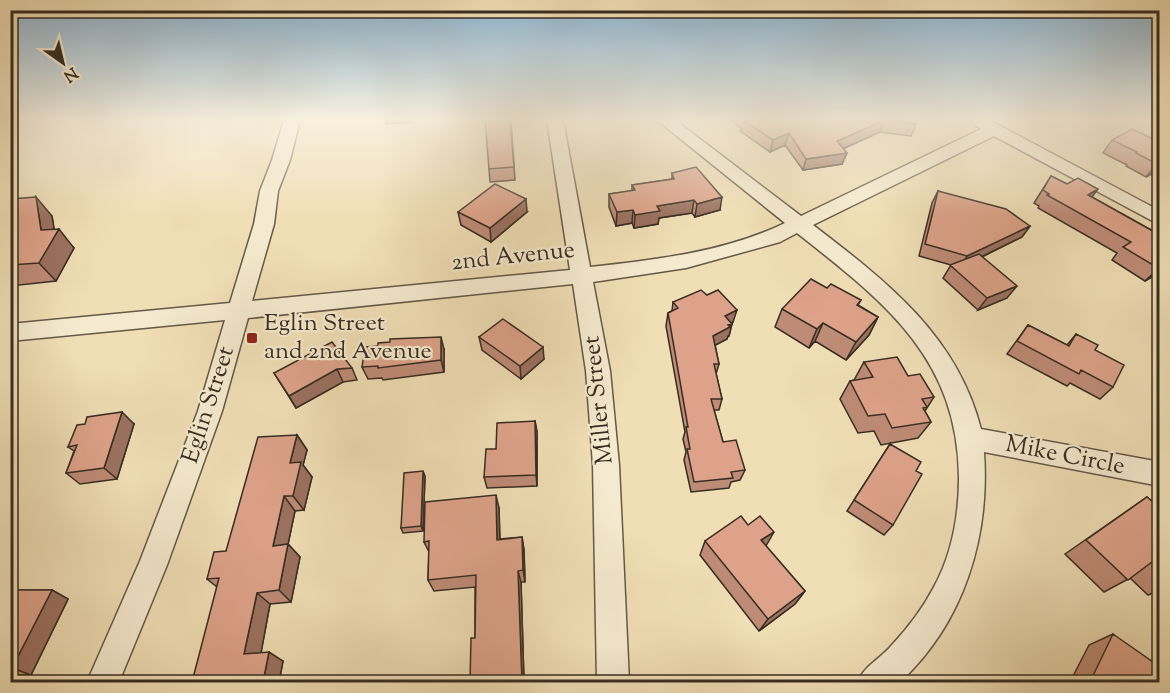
<svg xmlns="http://www.w3.org/2000/svg" width="1170" height="693" viewBox="0 0 1170 693" font-family="'Sorts Mill Goudy',serif">
<style>
.lines{fill:none;stroke-linecap:round;stroke-linejoin:round}
.street-casing{stroke:#655948;stroke-width:3}
.street{fill:#f5eacf;fill-rule:evenodd}
.wall{fill:#be8b76;stroke:#372d23;stroke-width:1.5}
.shaded-wall{fill:#9b7160;stroke:#372d23;stroke-width:1.5}
.building{fill:#dda289;stroke:#372d23;stroke-width:1.5}
.poi-dot{fill:#8f2418;stroke:#f5eacf;stroke-width:2}
.labels{text-anchor:middle;dominant-baseline:central;stroke-width:4.5;stroke-linejoin:round;paint-order:stroke}
.street-label{font-size:24px;fill:#372d23;stroke:#f5eacf}
.poi-label{font-size:24px;fill:#372d23;stroke:#f5eacf;text-anchor:start}
</style>
<rect width="100%" height="100%" fill="#f0deb5"/>
<filter id="stains"><feTurbulence type="fractalNoise" baseFrequency=".00333" numOctaves="4"/><feColorMatrix values="0 0 0 0 .2 0 0 0 0 .09 0 0 0 0 .02 0 0 0 .5 -.17"/></filter>
<radialGradient id="worn" r=".72"><stop offset=".6" stop-color="#630" stop-opacity="0"/><stop offset="1" stop-color="#630" stop-opacity=".3"/></radialGradient>
<g class="lines">
<g class="street-casing">
<path id="street" d="M284 120H300L290 160 278 191 274 224 252 301 570 270 547 120H563L590 267C655 260 725 252 785 223L657 120H675L801 216 981 129 975 125 974 120H989L1160 211V225L994 136 813 225C886 281 957 335 981 429L1160 462V486L984 452C990 537 964 623 900 682H858C863 667 880 659 891 646 907 629 923 608 934 587 952 554 959 515 959 477 958 357 883 301 797 233L780 242 686 268 593 282 610 371 619 465 629 682H597L593 465 586 371 573 284 248 318 222 411 167 565 119 682H87L140 561 198 411 225 320 10 341V324L230 303 254 224 260 191 272 160Z"/>
</g>
<use href="#street" class="street"/>
</g>
<path class="wall" d="M385 120H412V122L386 124Z
M511 120 515 180 490 182 489 169Z
M730 120H915L916 124 911 136 880 132 843 149 847 153 842 164 803 170 785 145 770 152 740 131 741 128Z
M1112 140 1160 142V169L1146 177 1126 166 1127 165 1103 153Z
M672 173 720 210 695 217 692 213 659 218 658 224 634 228 632 223 616 226 609 207V194L632 191V185L672 179Z
M1051 176 1092 197 1160 235V278L1155 275 1145 281 1112 260 1117 253 1038 208 1039 206 1034 203Z
M938 191 1030 226 1022 237 982 257 1007 298 978 310 943 278 951 265 919 256 932 203Z
M10 199 52 216 54 229 74 248 56 281 10 286Z
M458 212H527L491 242 461 225Z
M827 288 861 300 858 305 878 317 869 335 846 360 815 341 809 348 775 327 782 309Z
M673 302 733 322 732 323 729 336H728L727 339 715 345 719 364 716 374 722 399 719 410H714L723 442 745 470 740 480 731 482 729 488 691 492 684 460 686 452 683 439 685 432 666 326 668 313 672 311Z
M1028 325 1067 345 1076 334 1095 350 1113 387 1100 399 1070 383 1067 386 1007 354Z
M479 337 544 359 521 379 482 350Z
M444 349V372L383 380 382 378 368 379 362 367Z
M1160 357V385L1154 382 1157 359Z
M864 362 908 376 934 397 925 411 931 422 918 438 881 445 874 431 858 433 840 399 850 381 854 380Z
M352 368 357 380 343 382 296 408 274 373Z
M535 421 537 432V486L487 488 484 477 496 449Z
M134 424 117 479 80 484 66 473 74 451 68 447Z
M297 435 307 450 303 465 312 477 304 510 295 511 288 544 300 557 291 602 270 604 261 652 283 661 279 682 217 587 207 579 226 551Z
M890 444 893 525 884 535 847 511Z
M425 476 423 531 403 533 401 528Z
M1147 497 1160 508V590L1148 595 1130 578 1104 592 1065 554Z
M499 508 500 539 522 537 524 550 525 582H521L524 682H470L475 638V587L434 591 428 580 429 552 424 542Z
M705 541 766 546 805 591 795 604 759 631 700 555Z
M10 590H52L68 599 31 675H10Z
M1113 634 1160 682H1070L1089 645Z"/>
<path class="shaded-wall" d="M885 120 880 132 833 153 837 141Z
M789 133 785 145 770 152 773 140Z
M847 153 842 164 803 170 806 159Z
M1160 162V169L1146 177 1157 164Z
M1098 189 1088 202V195Z
M36 197 52 216 55 235 59 229 74 248 56 281 39 263 41 230Z
M722 197 720 210 695 217 697 204Z
M526 199 527 212 491 242 490 228Z
M694 200 692 213 659 218 658 224 634 228 635 215 657 206Z
M633 210 632 223 616 226 617 212Z
M1030 226 1022 237 960 267 967 256Z
M1160 267V270L1155 275 1145 281Z
M1017 286 1007 298 978 310 987 298Z
M737 310 733 322 722 328 725 316Z
M878 317 869 335 846 360 856 342Z
M823 323 815 341 809 348 817 329Z
M732 324 729 336H728L727 339 710 348 713 336Z
M441 337 444 349V372L441 360Z
M543 347 544 359 521 379 520 366Z
M337 369 343 382 296 408 289 396Z
M122 412 134 424 117 479 104 468Z
M535 421 537 432V486L536 475Z
M297 435 307 450 303 465 312 477 304 510 293 496 290 463Z
M423 471 425 476 423 531 421 526Z
M496 495 499 508 500 552 497 540Z
M284 496 295 511 285 559 273 546Z
M774 532 766 546 761 540Z
M522 537 524 550 525 582 523 570Z
M288 544 300 557 291 602 279 590Z
M518 571 521 582 524 682H522Z
M52 590 68 599 31 675 12 668Z
M805 591 795 604 759 631 768 619Z
M257 593 270 604 259 664 244 654Z
M269 652 283 661 279 682H263Z"/>
<path class="building" d="M485 120H510L514 167 489 169Z
M743 120H915L916 124 885 120 837 141 847 153 806 159 789 133 773 140Z
M1132 129 1160 142V162L1157 164 1136 153 1137 152 1112 140Z
M696 167 722 197 697 204 694 200 657 206 660 211 635 215 633 210 617 212 609 194 635 190 632 185 674 179 672 173Z
M1051 176 1067 184 1078 178 1098 189 1088 195 1160 235V267L1158 268 1123 247 1131 242 1047 195 1049 194 1043 190Z
M495 184 526 199 490 228 458 212Z
M938 191 1006 209 1030 226 967 256 925 244Z
M36 197 41 230 59 229 39 263 10 265V199Z
M979 254 1017 286 987 298 950 265Z
M811 279 827 288 831 284 861 300 857 305 878 317 856 342 823 323 817 329 782 309Z
M701 290 707 295 718 290 737 310 725 316 732 324 728 325 730 327 713 336 719 364H714L722 399H711L723 442 736 440 745 470 731 472 733 478 694 482 687 449H690L686 427H688L668 313 678 308 673 302Z
M503 319 543 347 520 366 479 337Z
M1028 325 1069 346 1076 334 1098 345 1095 350 1124 365 1113 387 1081 370 1079 374 1017 341Z
M441 337V360L378 368V366L362 367 365 347 378 346V343L390 342V339Z
M332 342 352 368 337 369 289 396 274 373Z
M897 357 908 376 920 374 934 397 922 399 927 407 923 408 931 422 892 428 885 414 868 416 850 381 873 377 864 362Z
M122 412 104 468 66 473 77 445 68 447 77 425 85 424 87 417Z
M535 421 536 475 484 477 486 449H496L497 423Z
M297 435 290 463 301 462 293 496H284L273 546 288 544 279 590 257 593 244 654 269 652 263 682H192L219 578 207 579 214 552 226 551 258 437Z
M890 444 921 462 916 471 922 474 893 525 854 500Z
M423 471 421 526 401 528 404 473Z
M496 495 497 540 522 537 523 570 518 571 522 682H470L471 638H475L476 575 428 580 429 541 424 542 425 502Z
M1147 497 1160 508V569L1152 562 1128 580 1086 540Z
M741 516 748 525 760 516 774 532 761 540 805 591 768 619 705 541Z
M10 590H52L12 668H10Z
M1113 634 1160 667V682H1090Z"/>
<linearGradient id="sky" x2="0" y2="1"><stop stop-color="#8bb6d5"/><stop offset="0.55" stop-color="#f8f0de"/><stop offset="1" stop-color="#f8f0de" stop-opacity="0"/></linearGradient>
<rect width="1170" height="217" fill="url(#sky)"/>
<rect class="poi-dot" x="246" y="332" width="12" height="12" rx="3"/>
<g class="labels">
<g class="street-label">
<text transform="translate(513 257) rotate(-6)">2nd Avenue</text>
<text transform="translate(599 400) rotate(-96)">Miller Street</text>
<text transform="translate(209 405) rotate(-72)">Eglin Street</text>
<text transform="translate(1065 456) rotate(11)">Mike Circle</text>
</g>
<g class="poi-label">
<text x="264" y="324">Eglin Street<tspan x="264" dy="28">and 2nd Avenue</tspan></text>
</g>
</g>
<rect width="1170" height="693" fill="none" stroke="#f0deb5" stroke-width="36"/>
<rect x="12" y="12" width="1146" height="669" fill="none" stroke="#372d23" stroke-width="3"/>
<rect x="18" y="18" width="1134" height="657" fill="none" stroke="#372d23" stroke-width="1.5"/>
<g transform="translate(63 63) rotate(146)" stroke="#f5eacf" stroke-width="4.5" paint-order="stroke">
<path d="M0-4.5L10 22L0 15L-10 22Z" fill="#372d23"/>
<text y="-9" font-size="16" font-weight="bold" text-anchor="middle" fill="#372d23">N</text>
</g>
<rect width="100%" height="100%" filter="url(#stains)"/>
<rect width="100%" height="100%" fill="url(#worn)"/>
</svg>
